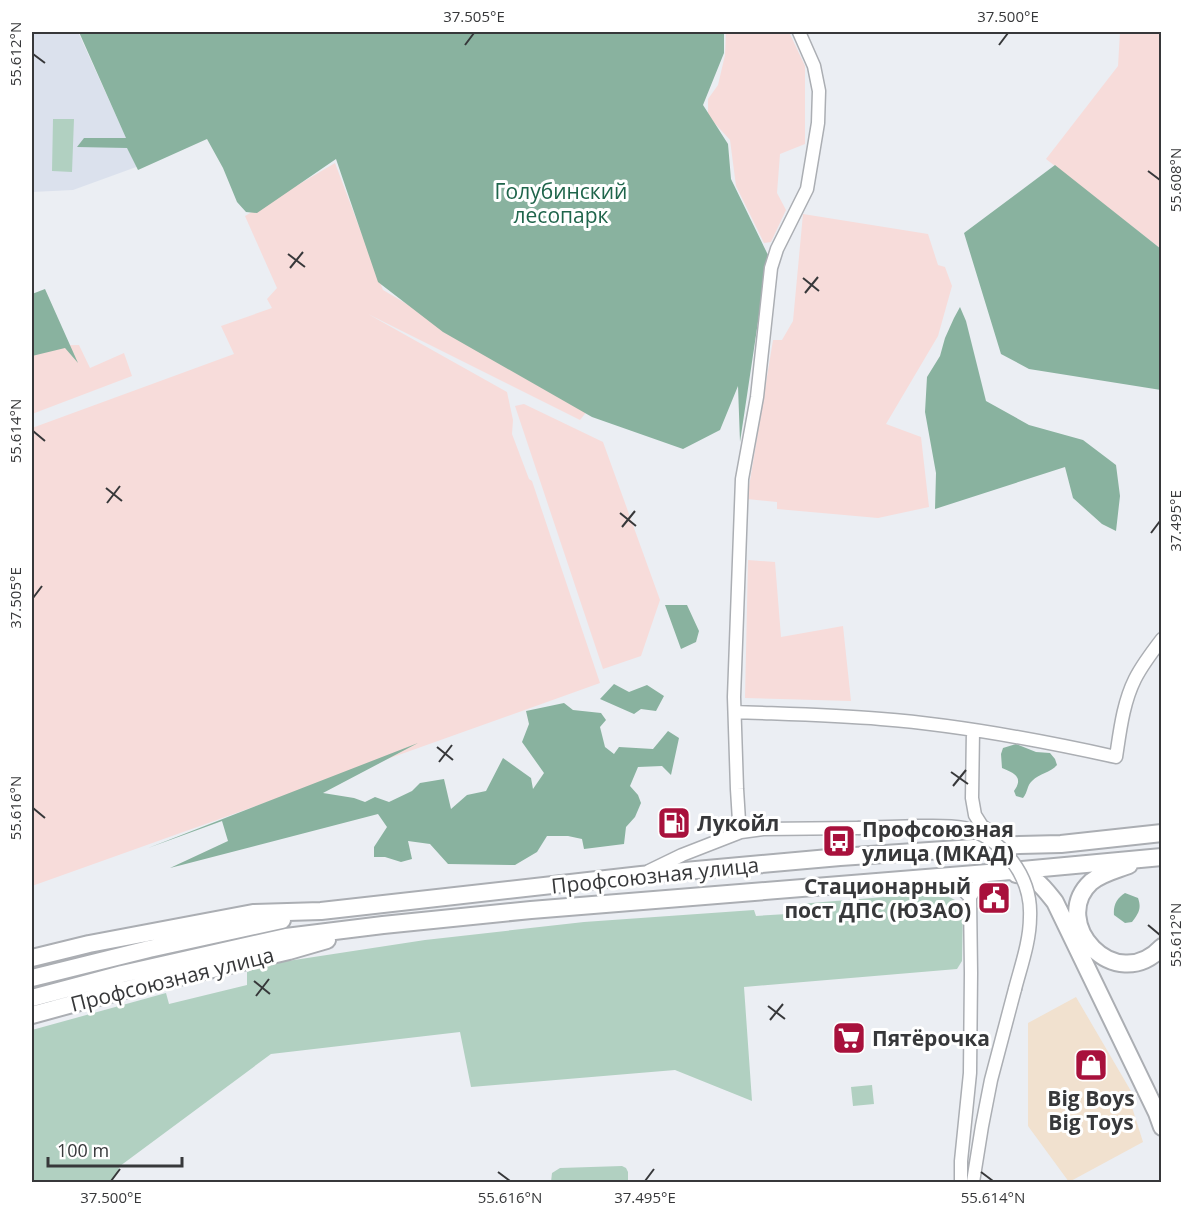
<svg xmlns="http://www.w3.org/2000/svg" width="1193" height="1214" viewBox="0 0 1193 1214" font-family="'Open Sans',sans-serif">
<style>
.commercial{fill:#f1e1cf}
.industrial{fill:#f7dcda}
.built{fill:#dbe1ed}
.green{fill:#b1d0c1}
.forest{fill:#89b29f}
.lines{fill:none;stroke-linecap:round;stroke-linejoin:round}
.minor-casing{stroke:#abaeb3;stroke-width:15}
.major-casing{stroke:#abaeb3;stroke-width:20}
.minor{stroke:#fff;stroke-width:12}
.major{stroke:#fff;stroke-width:16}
.minor-bridge-casing{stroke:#abaeb3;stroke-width:15;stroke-linecap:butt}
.minor-bridge{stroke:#fff;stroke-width:12}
.ticks{fill:none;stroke:#37383a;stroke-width:2}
.labels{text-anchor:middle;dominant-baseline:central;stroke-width:6;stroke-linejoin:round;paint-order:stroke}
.park-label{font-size:21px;fill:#1f654b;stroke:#fff}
.poi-label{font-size:21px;font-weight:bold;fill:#37383a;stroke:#fff;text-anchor:start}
.street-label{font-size:21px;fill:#37383a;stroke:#fff}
.neatline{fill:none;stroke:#37383a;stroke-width:2}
.ticks-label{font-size:15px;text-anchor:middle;fill:#37383a}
</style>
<rect width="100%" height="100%" fill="#ebeef3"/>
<path class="commercial" d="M1076 997 1135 1098 1132 1107 1143 1142 1069 1182 1028 1126V1023Z"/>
<path class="industrial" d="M726 32H789L805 66V144L780 154 777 193 786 210 771 242 764 243 736 186 730 140 708 116V99L718 85 725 55Z
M1120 32H1161V249L1046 159 1118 66Z
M335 163 383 290 588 410 580 420 368 314 507 392 513 420 512 434 529 479 532 481 600 683 32 886V428L234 354 221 326 272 308 267 299 277 288 245 216Z
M803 214 928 234 938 265 945 267 952 286 938 336 886 424 921 437 929 507 878 518 777 509V502L747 499 773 340H782L793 321Z
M79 345 90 368 124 353 132 376 32 414V346Z
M524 404 603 442 660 600 641 656 603 669 515 406Z
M748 560 775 562 781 637 843 626 851 701 745 698Z"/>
<path class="built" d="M32 32H78L139 166 73 190 32 192Z"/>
<path class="green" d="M53 119H74L72 172 52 171Z
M920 894C936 895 955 893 963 909L962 961 957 969 744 987 752 1101 675 1070 471 1087 460 1032 271 1054 120 1166 112 1182H32V1030L166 993 169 1004 247 985V972L268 964 425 940 584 922 754 910 756 916 787 914V905Z
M872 1085 874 1104 853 1106 851 1087Z
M622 1166 626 1168 628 1172V1182H551L552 1173 560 1168Z"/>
<path class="forest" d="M79 32H724V53L703 105 728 144 731 179 768 255 740 442 738 386 720 430 683 449 592 417 443 332 378 282 336 159 257 213 246 212 237 202 223 168 207 139 138 170 127 148 77 147 84 138H126Z
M1055 165 1161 249V390L1029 369 1001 354 964 233Z
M45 289 78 363 65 348 32 356V294Z
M960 307 966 321 986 401 1029 425 1083 440 1116 465 1120 496 1116 531 1102 524 1073 498 1065 467 935 509 936 473 925 412 927 377 940 356 945 338 954 318Z
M665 605H687L699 631 696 642 681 649Z
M614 684 629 692 647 685 664 696 656 711 641 709 634 714 600 699Z
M564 703 573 710 601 713 606 720 600 727 605 747 614 754 619 747 653 749 668 731 679 738 671 775 662 766 638 767 630 786 638 795 641 803 635 817 626 827 624 844 584 849 582 839 568 836H547L537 852 515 865 448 864 430 844 408 841 412 859 401 862 385 857H374V847L387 827 378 814 170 868 228 841 222 821 148 848 418 743 323 793 354 798 365 802 375 797 389 802 412 791 420 783 444 779 451 809 467 795 486 791 503 758 531 778 533 789 544 773 522 742 529 724 526 711Z
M1016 744 1036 752 1050 753 1055 759 1057 765C1050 773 1040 773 1032 781 1027 785 1028 792 1023 798L1016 796 1014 791C1024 777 1014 773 1002 768L1001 754 1003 748Z
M1125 893 1138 898C1142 909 1138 914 1132 922L1125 923 1114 915C1113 905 1117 898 1125 893Z"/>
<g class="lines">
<g class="minor-casing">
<path id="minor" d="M735 712C784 714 833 715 881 719 960 725 1039 740 1116 757 1120 731 1123 703 1135 679 1142 665 1152 652 1162 639
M973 730 972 798 975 815 982 826 992 833 1017 845
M741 832 739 821 737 789 734 697 742 479 757 397 771 268 777 249 807 189 818 123 819 91 814 66 799 32
M649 871 682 855 741 832 763 829 858 828
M949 876 970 897
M961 1182V1161L970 1073 971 973 970 897 986 873
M973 1182 982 1126 991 1080 1015 989"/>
</g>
<g class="major-casing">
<path id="major" d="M1129 865C1116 870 1102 873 1091 882 1048 922 1115 997 1162 947
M1016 874C1036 876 1043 887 1055 902L1157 1113 1162 1127
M32 958 89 944 253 913 321 911 641 875 840 857 1019 845 1061 844 1162 833
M32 978 149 949 282 920
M32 998 122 974 286 937 383 925 531 910 1000 872 1162 857
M32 1015 120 991 289 951 327 940"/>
</g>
<use href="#minor" class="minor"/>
<use href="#major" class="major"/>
<g class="minor-bridge-casing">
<path id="minor-bridge" d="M858 828C878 827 898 827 918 826 933 826 949 825 964 828 1003 838 1032 877 1030 917 1030 941 1021 966 1015 989"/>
</g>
<use href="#minor-bridge" class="minor-bridge"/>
</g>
<path class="ticks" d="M465 45 474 33M999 45 1008 33M33 54 45 63M1148 171 1160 180M288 254 305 267M290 268 303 252M803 278 819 291M805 293 818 277M33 431 45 441M106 488 122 501M107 503 120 486M620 513 636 526M622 527 635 511M1151 533 1160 521M33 598 42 586M437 747 453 760M439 762 452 745M951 772 968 784M953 786 966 770M33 808 45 818M1148 925 1160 935M254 981 270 994M256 996 269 979M768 1006 785 1019M770 1020 783 1004M498 1172 510 1181M981 1172 993 1181M111 1181 120 1169M645 1181 654 1169"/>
<defs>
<g id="fuel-square" transform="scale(1.725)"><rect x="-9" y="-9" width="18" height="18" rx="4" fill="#a8113c" stroke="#fff"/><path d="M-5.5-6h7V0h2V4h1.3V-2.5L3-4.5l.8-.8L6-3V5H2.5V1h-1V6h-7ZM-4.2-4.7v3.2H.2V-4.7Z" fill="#fff"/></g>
<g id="bus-square" transform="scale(1.725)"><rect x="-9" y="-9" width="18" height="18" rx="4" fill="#a8113c" stroke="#fff"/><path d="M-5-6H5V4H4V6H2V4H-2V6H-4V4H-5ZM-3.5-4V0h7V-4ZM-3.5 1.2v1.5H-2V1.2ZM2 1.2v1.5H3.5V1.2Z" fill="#fff"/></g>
<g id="civic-square" transform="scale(1.725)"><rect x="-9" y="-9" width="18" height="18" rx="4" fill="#a8113c" stroke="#fff"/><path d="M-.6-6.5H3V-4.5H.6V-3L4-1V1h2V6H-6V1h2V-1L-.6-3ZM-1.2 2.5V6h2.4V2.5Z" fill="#fff"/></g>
<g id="supermarket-square" transform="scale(1.725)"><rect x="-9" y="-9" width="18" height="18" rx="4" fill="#a8113c" stroke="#fff"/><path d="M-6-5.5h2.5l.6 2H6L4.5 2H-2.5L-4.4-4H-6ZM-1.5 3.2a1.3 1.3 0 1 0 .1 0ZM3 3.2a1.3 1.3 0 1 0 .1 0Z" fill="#fff"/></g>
<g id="shop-square" transform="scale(1.725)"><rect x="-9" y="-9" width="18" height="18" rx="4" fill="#a8113c" stroke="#fff"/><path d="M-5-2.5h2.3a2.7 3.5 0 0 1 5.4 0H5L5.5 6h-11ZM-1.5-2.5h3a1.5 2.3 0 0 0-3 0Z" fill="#fff"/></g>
</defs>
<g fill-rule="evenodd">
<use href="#fuel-square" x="674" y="823"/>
<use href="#bus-square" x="839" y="841"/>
<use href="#civic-square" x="994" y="898"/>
<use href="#supermarket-square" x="849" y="1038"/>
<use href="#shop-square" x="1091" y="1065"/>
</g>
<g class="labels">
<g class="park-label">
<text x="561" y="191">Голубинский<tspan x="561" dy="24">лесопарк</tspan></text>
</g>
<g class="poi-label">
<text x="697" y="823">Лукойл</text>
<text x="862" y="829">Профсоюзная<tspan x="862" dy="24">улица (МКАД)</tspan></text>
<text x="971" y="886" text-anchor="end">Стационарный<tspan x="971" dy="24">пост ДПС (ЮЗАО)</tspan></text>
<text x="872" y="1038">Пятёрочка</text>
<text x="1091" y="1098" text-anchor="middle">Big Boys<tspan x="1091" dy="24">Big Toys</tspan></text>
</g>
<g class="street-label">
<text transform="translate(655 875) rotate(-6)">Профсоюзная улица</text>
<text transform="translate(172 979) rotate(-14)">Профсоюзная улица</text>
</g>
</g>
<rect width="1193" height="1214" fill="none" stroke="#ffffff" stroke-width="66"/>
<path d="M48 1157v9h134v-9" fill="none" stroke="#37383a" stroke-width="3"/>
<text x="57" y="1157" font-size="18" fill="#37383a" stroke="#ffffff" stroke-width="4.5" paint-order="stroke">100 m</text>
<rect x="33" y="33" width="1127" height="1148" class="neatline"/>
<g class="ticks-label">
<text x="474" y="22">37.505°E</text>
<text x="1008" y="22">37.500°E</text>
<text transform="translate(16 54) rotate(-90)" y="5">55.612°N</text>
<text transform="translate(1176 180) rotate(-90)" y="5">55.608°N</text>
<text transform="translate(16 431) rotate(-90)" y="5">55.614°N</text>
<text transform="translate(1176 521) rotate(-90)" y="5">37.495°E</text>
<text transform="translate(16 598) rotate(-90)" y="5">37.505°E</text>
<text transform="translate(16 808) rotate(-90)" y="5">55.616°N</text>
<text transform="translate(1176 935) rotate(-90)" y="5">55.612°N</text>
<text x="111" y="1203">37.500°E</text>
<text x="510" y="1203">55.616°N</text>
<text x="645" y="1203">37.495°E</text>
<text x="993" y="1203">55.614°N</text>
</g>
</svg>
